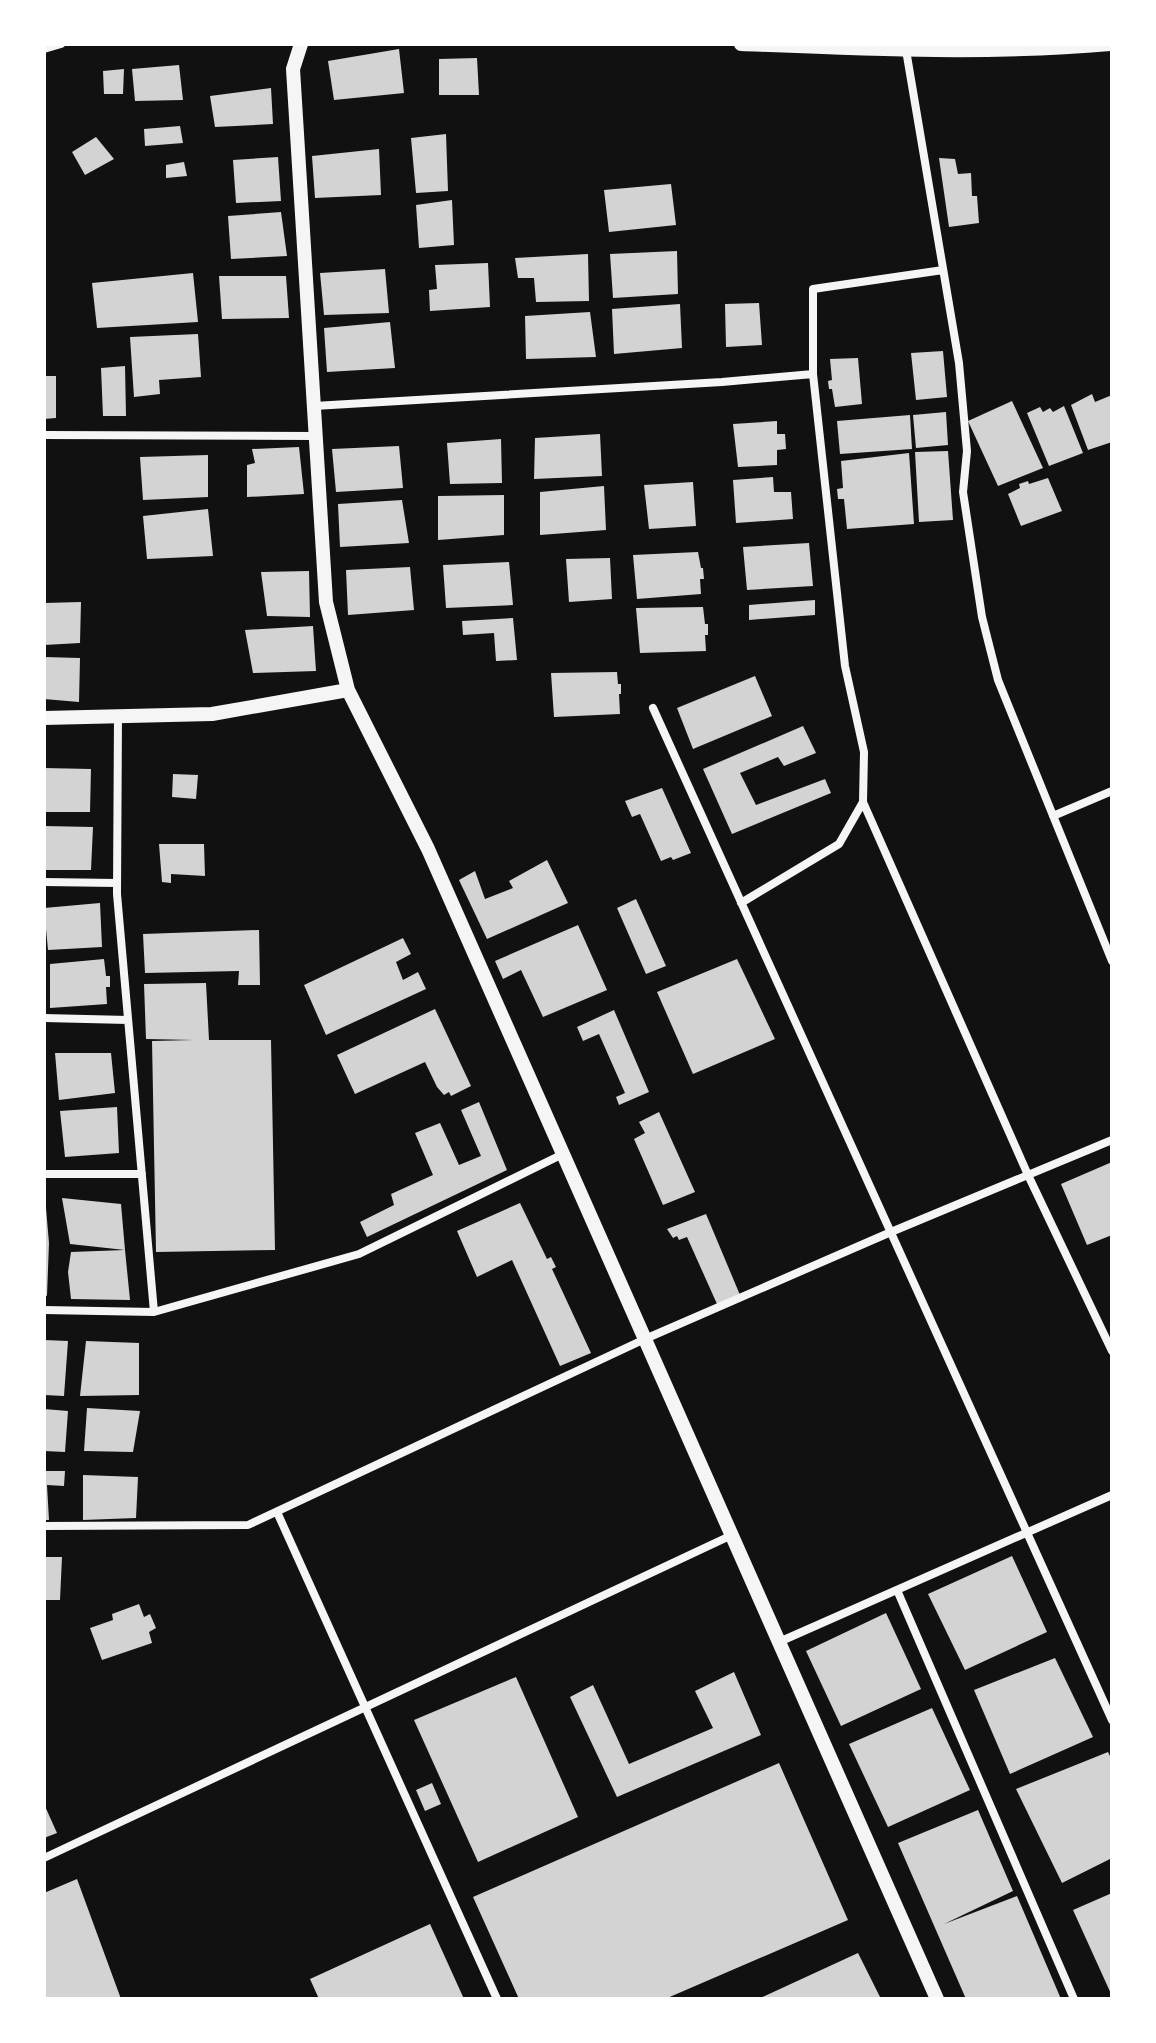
<svg xmlns="http://www.w3.org/2000/svg" width="1156" height="2043" viewBox="0 0 1156 2043" font-family="'Source Sans 3',sans-serif">
<style>
.building{fill:#d3d3d3}
.lines{fill:none;stroke-linecap:round;stroke-linejoin:round}
.minor{stroke:#f5f5f5;stroke-width:8}
.tertiary{stroke:#f5f5f5;stroke-width:14}
</style>
<rect width="100%" height="100%" fill="#111"/>
<path class="building" d="M399 49 404 93 334 100 328 61Z
M477 58 479 95H439V59Z
M179 65 183 100 135 101 132 69Z
M124 69 123 94H104L103 71Z
M271 88 273 124 215 127 210 96Z
M180 126 183 143 145 146 144 129Z
M446 134 448 191 416 193 411 138Z
M96 137 114 159 85 175 72 152Z
M379 149 381 195 315 198 312 156Z
M278 157 281 201 236 203 233 160Z
M939 158 955 159 958 174 971 173 972 196H977L979 223 949 227Z
M184 162 187 176 166 178V165Z
M671 184 676 225 609 232 604 190Z
M452 200 454 245 419 248 416 205Z
M281 212 287 256 231 259 228 216Z
M677 251 678 294 613 298 610 254Z
M588 254 589 301 536 302 534 278H518L515 258Z
M488 263 490 307 430 311 429 290 437 289 435 265Z
M385 269 389 313 324 315 320 273Z
M193 273 198 322 97 328 92 283Z
M219 276H286L289 318 222 319Z
M759 303 762 345 726 347 725 304Z
M680 304 682 348 614 354 612 309Z
M590 312 596 357 526 359 525 316Z
M390 322 395 368 327 372 324 328Z
M198 334 201 377 159 380 160 394 134 397 130 337Z
M943 351 947 397 916 400 911 353Z
M858 358 862 404 835 407 832 389H829L828 381 832 380 830 359Z
M125 366 126 416H103L101 368Z
M44 376H56V418L44 419Z
M1092 394 1095 402 1112 395V442L1088 450 1071 405Z
M1012 401 1043 468 998 486 968 421Z
M1064 406 1083 453 1049 466 1027 413 1040 407 1043 412 1050 408 1053 412Z
M946 412 948 445 916 448 913 415Z
M910 415 912 449 840 454 837 421Z
M777 421V434H785L786 449 777 450V465L738 467 733 424Z
M600 434 602 476 534 479 535 438Z
M501 439 502 483 450 484 447 443Z
M399 446 403 488 336 492 332 449Z
M299 447 304 494 247 497V465L255 463 252 449Z
M948 451 953 520 919 522 915 452Z
M909 453 914 524 847 529 844 499H838L837 489 843 488 841 461Z
M208 455V497L143 500 140 457Z
M773 477 774 492H791L793 519 736 523 733 480Z
M1048 478 1062 511 1021 526 1008 494 1020 488 1019 484 1028 481 1029 484Z
M693 482 696 526 649 529 644 485Z
M604 486 606 530 540 535V492Z
M504 495V535L438 540V496Z
M402 500 409 543 340 547 338 504Z
M208 509 213 556 147 559 143 516Z
M809 543 813 586 747 590 743 547Z
M698 552 701 568H703L704 579H700L701 594 637 599 633 555Z
M610 558 612 599 569 602 566 559Z
M509 562 513 605 446 608 443 565Z
M410 567 414 610 348 615 346 570Z
M309 571 310 617 267 616 261 572Z
M815 600V615L749 620V605Z
M81 602 80 643 44 645V603Z
M703 607 705 624H708V635H705L706 651 640 653 636 608Z
M513 618 517 660 496 661 494 633 463 635 462 621Z
M313 626 316 671 253 673 245 630Z
M44 657 80 658 79 702 44 699Z
M617 672 618 684H621V694H619L620 714 554 717 551 673Z
M755 676 772 716 693 749 677 708Z
M803 726 816 753 784 766 778 757 740 773 756 805 825 779 831 793 732 834 703 769Z
M44 768 91 769 90 812H44Z
M173 774 198 775 196 799 172 797Z
M662 788 691 853 673 860 671 857 661 861 640 814 632 817 625 801Z
M44 826 93 827 91 870H44Z
M159 844H204L205 876 171 874V883L162 882Z
M547 860 568 903 487 939 459 880 475 871 485 899 513 888 509 881Z
M636 899 666 966 646 974 617 908Z
M100 903 102 947 48 950 44 908Z
M578 925 607 990 543 1017 521 970 503 979 495 961Z
M259 930 260 985H238L239 971 145 973 143 934Z
M403 938 411 954 396 962 403 980 418 972 426 989 326 1035 304 985Z
M104 959 106 976H110V987H106L107 1004 50 1008V964Z
M737 959 775 1039 693 1074 657 992Z
M206 983 209 1040H271L275 1250 156 1252 152 1041 194 1040 146 1039 144 984Z
M435 1009 471 1086 451 1096 449 1092 444 1095 437 1087 425 1062 355 1094 337 1055Z
M614 1010 649 1092 619 1105 616 1097 625 1093 599 1034 583 1041 577 1027Z
M55 1053H111L115 1093 59 1100Z
M479 1102 507 1170 367 1237 360 1222 394 1205 391 1194 433 1175 415 1133 440 1123 459 1165 481 1156 461 1110Z
M117 1107 119 1153 65 1157 60 1111Z
M659 1112 695 1192 663 1205 634 1139 645 1133 639 1122Z
M1112 1162V1235L1087 1245 1061 1184Z
M62 1198 121 1204 125 1250 70 1244Z
M520 1203 547 1259 551 1257 556 1267 552 1269 591 1353 560 1366 512 1260 477 1277 457 1231Z
M44 1208H46L49 1243 47 1296 44 1295Z
M706 1214 740 1295 717 1304 687 1237 679 1240 677 1236 673 1238 667 1229Z
M125 1250 130 1300 71 1299 68 1272 71 1252Z
M44 1340 68 1341 64 1396 44 1395Z
M86 1341 139 1343V1395L80 1396Z
M87 1408 140 1411 133 1452 84 1451Z
M44 1409 68 1411 65 1452 44 1451Z
M44 1471H65L64 1486 47 1485 49 1520H44Z
M83 1475 138 1477 136 1518 83 1520Z
M1012 1556 1047 1632 965 1670 928 1594Z
M44 1557H62L60 1600H44Z
M139 1604 144 1617 150 1614 156 1628 149 1632 152 1643 102 1660 90 1628 113 1620 112 1614Z
M886 1613 921 1689 841 1726 806 1651Z
M1055 1658 1093 1737 1010 1774 974 1690Z
M734 1672 761 1735 617 1797 570 1697 593 1685 629 1764 713 1728 695 1691Z
M516 1677 578 1817 478 1862 414 1720Z
M932 1708 970 1790 888 1827 849 1744Z
M1108 1752 1112 1760V1858L1062 1883 1016 1789Z
M779 1763 848 1920 665 1999H519L473 1897Z
M432 1783 441 1804 425 1811 416 1790Z
M44 1804 57 1833 44 1838Z
M978 1810 1013 1891 944 1924 1017 1896 1061 1999H966L898 1843Z
M77 1879 121 1999H44V1893Z
M1112 1893V1996L1073 1910Z
M430 1924 464 1999H319L310 1979Z
M858 1953 881 1999H758Z"/>
<g class="lines">
<path class="minor" d="M44 49 61 44
M906 50 959 363 967 451 963 492 982 617 998 680 1112 961
M314 406 722 382 813 374V289L943 270
M44 435 316 436
M653 708 1112 1720
M118 716 117 894 154 1312
M863 802 1028 1175 1112 1351
M1053 816 1112 791
M44 882 117 883
M741 903 839 844 863 802 864 752 845 666 813 374
M44 1018 128 1020
M44 1174H142
M44 1310 154 1312 359 1254 563 1154
M277 1512 497 1999
M44 1526 248 1525 645 1339 891 1232 1112 1140
M897 1590 1074 1999
M779 1642 1112 1495
M44 1858 732 1535"/>
<path class="tertiary" d="M301 44 293 69 326 602 348 690 428 849 937 1999
M741 44C864 49 987 55 1110 44
M44 718 212 714 348 690"/>
</g>
<rect width="1156" height="2043" fill="none" stroke="#ffffff" stroke-width="92"/>
</svg>
